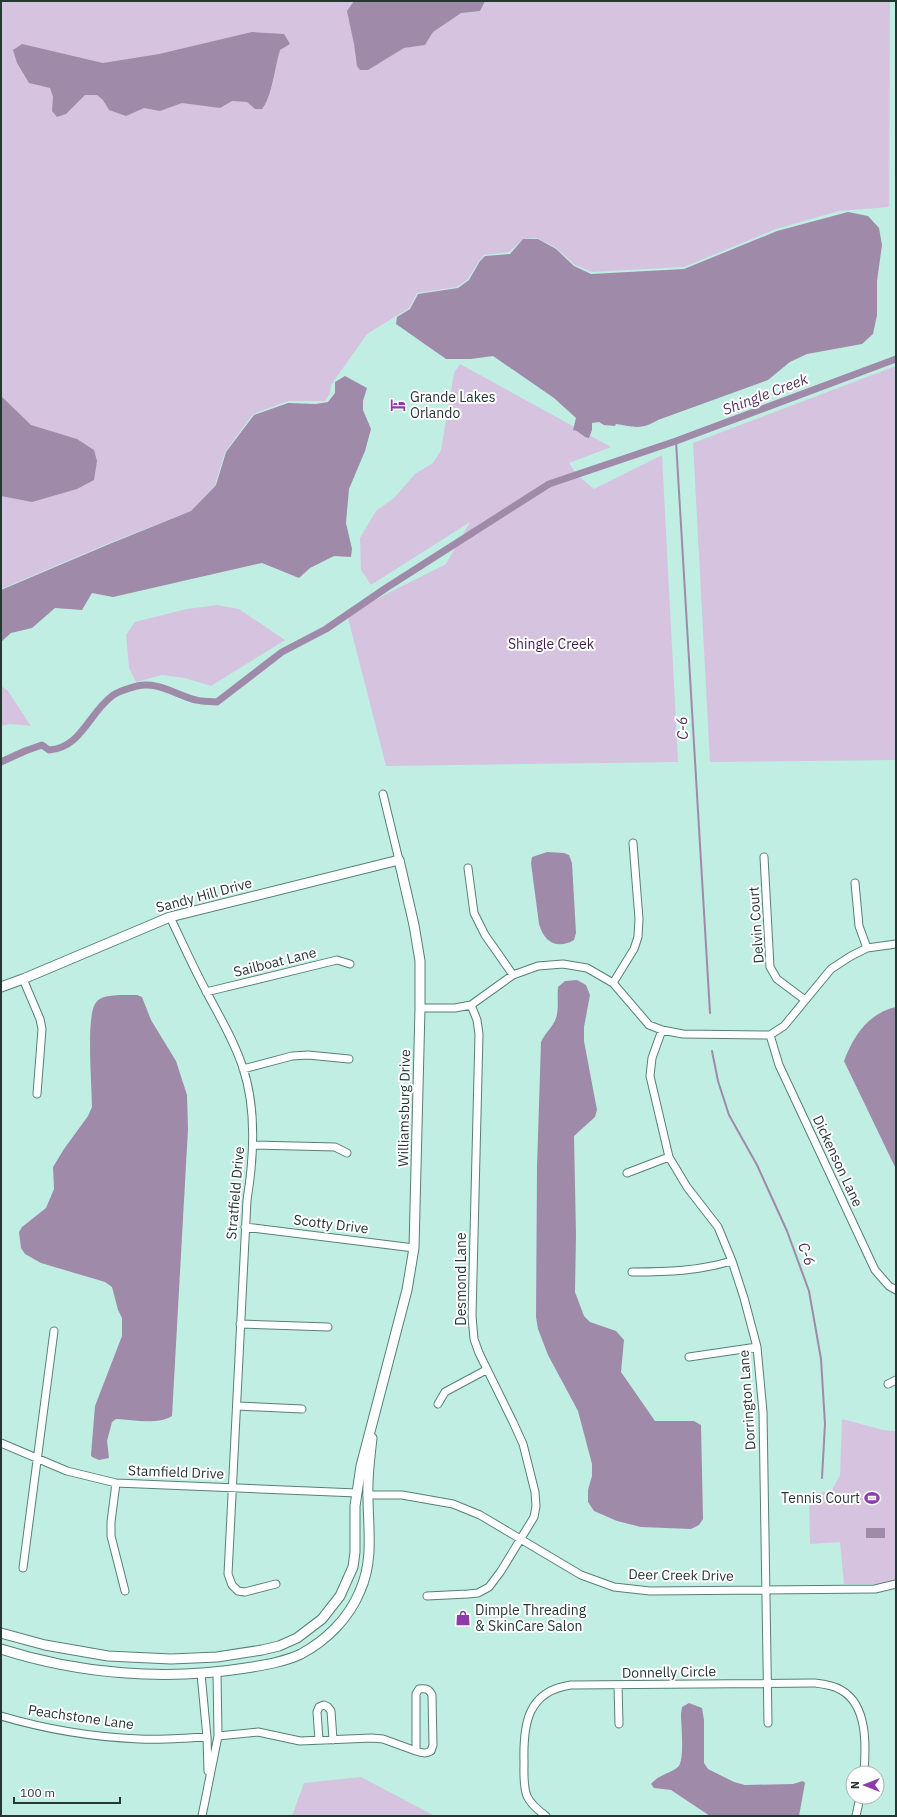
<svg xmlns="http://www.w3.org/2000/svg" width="897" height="1817" viewBox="0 0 897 1817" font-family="'IBM Plex Sans',sans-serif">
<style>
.green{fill:#d6c3df}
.water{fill:#a08aaa}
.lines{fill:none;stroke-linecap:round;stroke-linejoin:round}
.stream{stroke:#a08aaa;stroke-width:2}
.canal{stroke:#a08aaa;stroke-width:7}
.minor-casing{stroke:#568077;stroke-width:9}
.tertiary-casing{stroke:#568077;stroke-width:11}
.minor{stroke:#fff;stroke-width:7}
.tertiary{stroke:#fff;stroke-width:9}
.labels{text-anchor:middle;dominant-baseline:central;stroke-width:4;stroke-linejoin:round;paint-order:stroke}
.poi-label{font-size:14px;fill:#253733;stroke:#fff;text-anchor:start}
.park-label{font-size:14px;fill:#3e1f4a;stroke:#fff}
.street-label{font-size:14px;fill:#253733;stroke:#fff}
.water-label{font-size:15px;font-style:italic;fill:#543461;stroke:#fff}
</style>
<rect width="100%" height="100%" fill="#c0eee3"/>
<path class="green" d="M1 1H890L889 207 839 211 776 229 684 267 592 272 575 265 556 248 537 238 523 239 509 252 484 255 479 261 468 279 457 287 417 293 409 308 367 334 331 385 330 393 325 401H288L253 414 225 452 215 485 191 511 107 544 1 589Z
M460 364 611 447 569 463 577 475 594 489 662 455 678 762 386 766 347 614 446 564 470 522 371 585 361 570 360 538 376 511 394 498 415 474 433 463 441 450 454 373Z
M896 366V760L710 762 693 443Z
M217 605 239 609 285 640 211 686 185 678 162 675 136 682 129 668 126 635 135 622 187 609Z
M1 686 8 691 31 726 10 724 1 726Z
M842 1419 883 1430 896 1431V1580L885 1584H844L840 1542 810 1544 809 1493 831 1492 840 1475Z
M361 1777 435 1816H292L304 1783Z"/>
<path class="water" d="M354 1H485L480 11 461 13 433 32 425 45 404 48 368 70H360L357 66 354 44 347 11Z
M252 32 284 34 290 44 280 50C275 66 272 97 262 109H255L247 102 232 101 220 108 182 103 160 111 144 108 126 116 109 110 103 100 97 95H85L66 114 57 117 52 111 53 97 50 88 29 83 17 63 13 50 22 44 103 63 159 54Z
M848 212 868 216 879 228 882 245 877 281V315L873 334 862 344 807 354 790 362 768 380 658 420C641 430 635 427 616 424L615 426 604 425 599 422 592 423V430L589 438C582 437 580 431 573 430L576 418 554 398 493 356 471 359H446L396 324 397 317 410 309 418 294 458 288 469 280 480 261 485 256 510 254 523 239H538L556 249 574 266 591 274 684 269 777 231Z
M345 376 367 388 363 401V410L371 429 365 451 349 489 346 523 352 549 351 557 334 556 310 568 299 578 262 563 113 597 92 593 82 610 55 608 32 628 11 633 1 642V590L107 545 191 511 216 485 226 452 254 415 288 403 316 404 328 402 335 393V382Z
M1 396 31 425 77 439 94 450 97 461 94 480 77 489 32 502 1 496Z
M547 852 564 853 569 855 572 863 576 933 574 940C557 950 544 942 539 924L531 863 532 857Z
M577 980 586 985 590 995 584 1027V1041L597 1110 595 1117 574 1136 576 1235 575 1292 584 1316 590 1322 616 1331 624 1340 621 1372 655 1421H694L701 1425 703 1519 699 1525 691 1529 641 1527 617 1521 594 1511 588 1502V1490L592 1476V1464L578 1411 548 1355 538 1329 536 1317 537 1167 541 1042C545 1033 553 1027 556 1018 559 1009 557 997 558 987L565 981Z
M120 995H137L142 997 151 1020 176 1061 187 1095 188 1129 172 1416C158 1425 133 1420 116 1419L112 1422 107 1441 109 1458 99 1460 92 1457 91 1455 95 1406 122 1336V1318L118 1310 112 1287 105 1282 41 1263 25 1254 21 1248 19 1232 22 1227 46 1208 54 1189 53 1167 64 1149 88 1116 92 1107C92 1086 86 1019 95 1004 100 995 111 996 120 995Z
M896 1007V1169L844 1061C853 1037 868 1013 896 1007Z
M866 1528H885V1538H866Z
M689 1703 702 1708 704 1720V1763L708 1769 734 1782 745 1785 793 1784 803 1781 805 1783 799 1816H710L671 1790 654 1788 651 1784C658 1775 669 1774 678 1767 685 1761 681 1724 681 1714L682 1707Z"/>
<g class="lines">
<path class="stream" d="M676 441 710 1013
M712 1051 718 1081 729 1115 757 1165 787 1231 809 1291 821 1359 825 1424 822 1478"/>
<path class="canal" d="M1 762 25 751 42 745 49 750C81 748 89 713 112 696 118 691 130 688 137 686 158 681 176 695 196 700 202 702 210 701 217 702L282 652 326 629 386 588 549 484 676 441 896 359"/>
<g class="minor-casing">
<path id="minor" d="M383 794 399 860
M764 857 770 967 777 979 805 1000
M468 868 474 913 485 935 513 975
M855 883 859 926 867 948
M170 917C182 942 193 967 206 991 219 1016 234 1040 243 1068 257 1110 254 1157 247 1200L228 1574 232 1585 238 1591 245 1592 276 1584
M23 979 40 1019 42 1029 37 1094
M613 983 634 949 638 937 639 919 633 843
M206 992 337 960 350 964
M420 1008H455L471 1005 513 975 538 966 563 964 587 968 613 983 649 1025 662 1030 683 1034 770 1035 784 1026 831 969 851 956 867 948 896 944
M662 1030 652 1058 650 1076 669 1157 687 1187 718 1227 732 1261 744 1298 757 1347 763 1412 768 1723
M770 1035 779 1065 875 1270 889 1286 896 1290
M243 1069 292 1056 308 1055 349 1059
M253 1145 335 1147 347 1153
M627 1173 669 1157
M245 1227 414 1248
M632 1272C669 1272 697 1271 732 1261
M240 1324 328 1327
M689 1357 757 1347
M888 1384 896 1380
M438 1404 445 1392 486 1370
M237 1406 302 1409
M1 1443 67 1471 116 1483 357 1493
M116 1483 111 1522V1536L125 1591
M367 1495H402L453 1504 480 1515 581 1575 614 1587 650 1591 875 1589 896 1584
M23 1568 54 1331
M427 1596 468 1594 478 1593 489 1587 501 1571 534 1517 536 1506 535 1492 523 1444 513 1422 479 1353 474 1339 472 1316 479 1034 477 1020 471 1005
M201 1674 207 1737 208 1771
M618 1685 619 1724
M1 1716C45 1729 93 1737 139 1739 162 1740 184 1738 207 1737
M218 1736 258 1732 300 1741 372 1738 383 1739 416 1751C422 1753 426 1754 431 1751L433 1745 432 1695C429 1689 426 1688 419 1689L416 1694V1751
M319 1740 317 1712 319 1707 324 1705 328 1707 331 1711 333 1740
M202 1816 218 1736 217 1673
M546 1816C539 1811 531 1805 527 1796 523 1786 524 1773 524 1762 523 1725 527 1691 571 1685L814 1683C823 1684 833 1685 841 1690 868 1705 866 1746 864 1773
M856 1816 860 1797"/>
</g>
<g class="tertiary-casing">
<path id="tertiary" d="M1 987 23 979 170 917 399 860 414 925 420 961V1008L414 1248 407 1290 361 1466 355 1506V1552L353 1567 340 1596 322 1619 297 1638 279 1646 262 1650 217 1657 171 1659 108 1656 45 1645 1 1633
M1 1649C79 1674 165 1681 246 1668 264 1665 284 1662 301 1654 327 1640 349 1618 360 1591 374 1560 368 1528 368 1496 367 1477 370 1457 372 1438"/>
</g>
<use href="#minor" class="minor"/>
<use href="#tertiary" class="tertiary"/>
</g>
<defs>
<g id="hotel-bare" transform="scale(1.2)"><path d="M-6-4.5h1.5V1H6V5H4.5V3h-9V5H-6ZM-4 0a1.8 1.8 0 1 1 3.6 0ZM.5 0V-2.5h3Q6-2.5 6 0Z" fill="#8c3baa" stroke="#fff" stroke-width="2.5" paint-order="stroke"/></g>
<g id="stadium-bare" transform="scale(1.2)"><path d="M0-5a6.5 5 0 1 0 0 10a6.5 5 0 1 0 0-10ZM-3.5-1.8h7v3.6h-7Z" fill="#8c3baa" stroke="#fff" stroke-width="2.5" paint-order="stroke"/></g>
<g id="shop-bare" transform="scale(1.2)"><path d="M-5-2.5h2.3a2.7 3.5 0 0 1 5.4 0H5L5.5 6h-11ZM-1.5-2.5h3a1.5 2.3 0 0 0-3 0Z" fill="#8c3baa" stroke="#fff" stroke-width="2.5" paint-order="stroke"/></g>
</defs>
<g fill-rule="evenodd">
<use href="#hotel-bare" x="398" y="405"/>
<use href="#stadium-bare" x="872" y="1498"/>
<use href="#shop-bare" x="463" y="1618"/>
</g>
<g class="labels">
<g class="poi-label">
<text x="410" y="397">Grande Lakes<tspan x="410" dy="16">Orlando</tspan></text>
<text x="860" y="1498" text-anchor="end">Tennis Court</text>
<text x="475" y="1610">Dimple Threading<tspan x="475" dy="16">&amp; SkinCare Salon</tspan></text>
</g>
<g class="park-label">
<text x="551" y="644">Shingle Creek</text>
</g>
<g class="street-label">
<text transform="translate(204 895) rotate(-15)">Sandy Hill Drive</text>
<text transform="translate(756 925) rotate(-94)">Delvin Court</text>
<text transform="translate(275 962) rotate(-14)">Sailboat Lane</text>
<text transform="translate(404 1108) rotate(-89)">Williamsburg Drive</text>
<text transform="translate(838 1161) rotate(65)">Dickenson Lane</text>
<text transform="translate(235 1193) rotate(-85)">Stratfield Drive</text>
<text transform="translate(331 1224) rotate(7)">Scotty Drive</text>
<text transform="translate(461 1279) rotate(-90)">Desmond Lane</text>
<text transform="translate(747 1400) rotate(-94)">Dorrington Lane</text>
<text transform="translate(176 1472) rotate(2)">Stamfield Drive</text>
<text transform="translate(681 1575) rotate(1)">Deer Creek Drive</text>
<text transform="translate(669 1672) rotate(-1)">Donnelly Circle</text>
<text transform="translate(81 1717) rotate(8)">Peachstone Lane</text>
</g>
<g class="water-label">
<text transform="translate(765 394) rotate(-21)">Shingle Creek</text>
<text transform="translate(682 728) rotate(-93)">C-6</text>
<text transform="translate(807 1254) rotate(70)">C-6</text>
</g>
</g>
<rect width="897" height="1817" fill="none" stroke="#253733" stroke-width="4"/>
<g transform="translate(865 1785) rotate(270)"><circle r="19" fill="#ffffff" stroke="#a8afad"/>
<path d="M0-3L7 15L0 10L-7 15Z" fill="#8c3baa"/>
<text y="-6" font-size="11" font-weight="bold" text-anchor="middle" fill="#253733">N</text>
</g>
<path d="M14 1797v6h106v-6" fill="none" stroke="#253733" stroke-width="2"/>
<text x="20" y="1797" font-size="12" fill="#253733" stroke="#ffffff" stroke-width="3" paint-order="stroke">100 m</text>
</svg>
